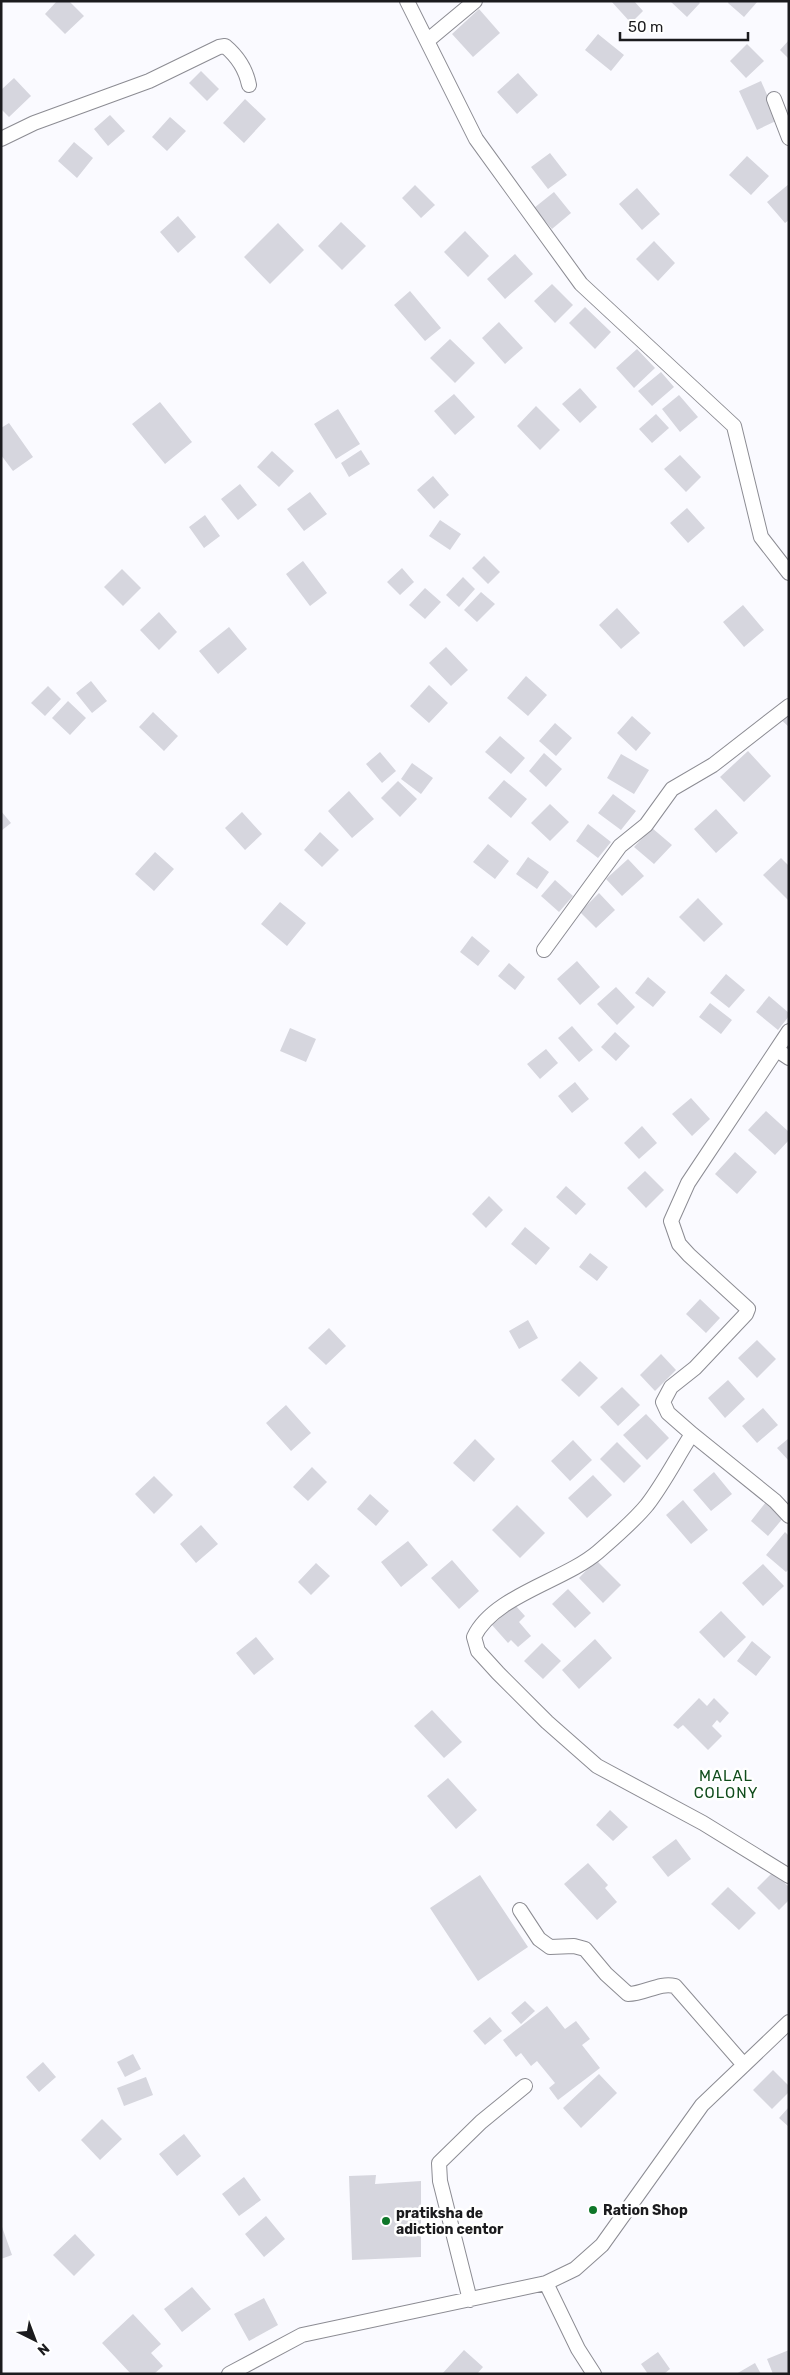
<svg xmlns="http://www.w3.org/2000/svg" width="790" height="2375" viewBox="0 0 790 2375" font-family="Rubik,sans-serif">
<style>
.building{fill:#d6d6de}
.lines{fill:none;stroke-linecap:round;stroke-linejoin:round}
.street-casing{stroke:#8c8c93;stroke-width:16}
.street{stroke:#fff;stroke-width:14}
.poi-dot{fill:#0e7629;stroke:#fff;stroke-width:2}
.labels{text-anchor:middle;dominant-baseline:central;stroke-width:5;stroke-linejoin:round;paint-order:stroke}
.poi-label{font-size:14px;font-weight:bold;fill:#1b1b1e;stroke:#fff;text-anchor:start}
.neighbourhood-label{font-size:15px;letter-spacing:1px;fill:#104d1c;stroke:#fff}
</style>
<rect width="100%" height="100%" fill="#fafaff"/>
<path class="building" d="M57 1H69L84 16 65 34 45 14Z
M611 1H634L643 11 631 23Z
M670 1H698L700 3 687 17Z
M729 1H758L744 17 728 3Z
M479 9 500 33 473 57 452 34Z
M598 34 624 55 611 71 585 50Z
M789 40V59L780 50Z
M747 44 764 61 746 78 730 61Z
M201 71 219 89 207 101 189 83Z
M518 73 538 95 517 114 497 92Z
M14 78 31 96 9 117 1 109V90Z
M761 81 778 120 757 130 739 91Z
M245 99 266 119 244 143 223 123Z
M110 115 125 131 108 146 94 129Z
M170 117 186 131 167 151 152 137Z
M74 142 93 158 77 178 58 161Z
M550 153 567 175 548 189 531 167Z
M747 156 769 176 751 195 729 175Z
M789 184V220L785 223 767 202Z
M415 185 435 205 421 218 402 198Z
M637 188 660 214 642 230 619 204Z
M554 192 571 213 552 229 534 208Z
M178 216 196 237 178 253 160 232Z
M341 222 366 246 342 270 318 246Z
M278 223 304 250 270 284 244 257Z
M465 231 489 256 468 277 444 252Z
M654 241 675 263 658 281 636 259Z
M515 254 533 274 505 299 487 279Z
M552 284 573 305 555 323 534 301Z
M410 291 441 328 425 341 394 305Z
M585 307 611 332 595 349 569 323Z
M499 322 523 348 505 364 482 338Z
M450 339 475 363 455 383 430 358Z
M637 349 655 368 634 388 616 368Z
M661 372 674 387 652 406 638 391Z
M580 388 597 407 580 423 562 404Z
M454 394 475 417 455 435 434 411Z
M679 395 698 417 680 432 662 409Z
M160 402 192 442 165 464 132 424Z
M536 406 560 430 540 450 517 426Z
M338 409 360 444 336 459 314 424Z
M656 414 669 428 652 443 639 429Z
M9 423 33 457 13 471 1 455V428Z
M361 450 370 464 349 477 341 463Z
M272 451 294 471 279 487 257 467Z
M680 455 701 477 686 492 664 469Z
M433 476 449 495 434 509 417 490Z
M240 484 257 505 238 520 221 499Z
M310 492 327 514 304 531 287 509Z
M687 508 705 528 688 543 670 523Z
M205 515 220 536 204 548 189 527Z
M440 520 461 534 450 550 429 536Z
M484 556 500 572 488 584 472 568Z
M303 561 327 593 310 606 286 574Z
M402 568 414 582 400 595 387 582Z
M122 569 141 588 123 606 104 587Z
M463 577 475 589 459 607 446 595Z
M425 588 441 602 425 619 409 605Z
M481 592 495 604 477 622 464 610Z
M743 605 764 630 744 647 723 622Z
M617 608 640 633 621 649 599 625Z
M159 612 177 632 159 650 140 630Z
M229 627 247 649 218 674 199 651Z
M446 647 468 670 451 686 429 663Z
M526 676 547 695 528 716 507 698Z
M91 681 107 701 92 713 76 693Z
M429 685 448 703 429 723 410 706Z
M48 686 61 699 45 716 31 703Z
M68 701 86 718 70 735 52 718Z
M789 706V727L778 717Z
M153 712 178 736 164 751 139 727Z
M632 716 651 733 636 751 617 733Z
M555 723 572 738 556 756 539 741Z
M500 736 525 758 511 774 485 752Z
M748 751 771 776 744 802 720 777Z
M380 752 396 771 382 783 366 764Z
M544 753 562 769 546 787 529 771Z
M621 754 649 770 634 794 607 778Z
M412 763 433 778 421 794 401 779Z
M504 780 527 799 511 818 488 798Z
M398 781 417 799 400 817 381 798Z
M349 791 374 819 352 838 328 811Z
M613 794 636 811 621 830 598 813Z
M550 804 569 822 550 841 531 823Z
M716 809 738 833 716 853 694 829Z
M1 811 11 823 1 831Z
M242 812 262 834 245 850 225 828Z
M588 824 611 842 598 858 576 841Z
M652 828 672 845 654 864 634 847Z
M320 832 339 850 322 867 304 850Z
M488 844 509 861 495 879 473 862Z
M155 852 174 869 154 891 135 874Z
M528 857 549 872 537 889 516 874Z
M781 858 789 866V901L763 875Z
M628 859 644 876 622 896 606 879Z
M555 880 573 896 559 912 541 896Z
M599 893 615 910 596 928 580 912Z
M698 898 723 924 704 942 679 917Z
M280 902 306 923 287 946 261 924Z
M472 936 490 951 478 966 460 952Z
M577 961 600 987 580 1005 557 979Z
M509 963 525 977 515 990 498 976Z
M726 974 745 990 729 1008 710 993Z
M648 977 666 992 653 1007 635 993Z
M616 987 635 1007 617 1025 597 1004Z
M769 996 789 1013V1016L778 1030 756 1012Z
M710 1003 732 1020 721 1034 699 1017Z
M572 1026 593 1050 579 1062 558 1038Z
M290 1028 316 1039 306 1062 280 1051Z
M615 1032 630 1046 616 1061 601 1047Z
M546 1049 558 1063 540 1079 527 1064Z
M575 1082 589 1099 572 1113 558 1096Z
M691 1098 710 1119 692 1136 672 1114Z
M766 1111 789 1132V1140L775 1155 748 1130Z
M642 1126 657 1143 639 1159 624 1143Z
M735 1152 757 1172 737 1194 715 1174Z
M645 1171 664 1190 646 1208 627 1188Z
M566 1186 586 1204 576 1215 556 1197Z
M489 1196 503 1210 486 1228 472 1214Z
M525 1227 550 1248 536 1265 511 1244Z
M590 1253 608 1267 597 1281 579 1267Z
M700 1299 720 1318 706 1333 686 1314Z
M528 1320 538 1338 519 1349 509 1331Z
M329 1328 346 1346 326 1365 308 1348Z
M757 1340 776 1359 757 1378 738 1358Z
M661 1354 676 1370 655 1391 640 1375Z
M580 1361 598 1378 579 1397 561 1380Z
M728 1380 745 1399 725 1418 708 1398Z
M622 1387 640 1405 618 1426 600 1407Z
M286 1405 311 1433 291 1451 266 1423Z
M763 1408 778 1425 757 1443 742 1426Z
M646 1414 669 1438 647 1460 623 1435Z
M789 1438V1461L777 1448Z
M475 1439 495 1459 474 1482 453 1463Z
M573 1440 592 1460 570 1481 551 1461Z
M617 1442 641 1466 624 1483 600 1459Z
M312 1467 327 1482 308 1501 293 1487Z
M714 1472 732 1494 711 1511 693 1490Z
M593 1475 612 1495 587 1518 568 1498Z
M154 1476 173 1495 154 1514 135 1494Z
M370 1494 389 1511 376 1526 357 1509Z
M683 1500 708 1530 691 1544 666 1515Z
M766 1502 784 1517 768 1536 751 1521Z
M517 1505 545 1533 520 1558 492 1530Z
M201 1525 218 1544 196 1563 180 1544Z
M785 1532 789 1536V1569L786 1572 766 1555Z
M408 1541 428 1565 401 1587 381 1562Z
M452 1560 479 1591 459 1609 431 1578Z
M596 1560 621 1585 603 1603 579 1578Z
M316 1563 330 1576 311 1595 298 1582Z
M763 1564 784 1586 763 1606 742 1583Z
M568 1589 591 1613 575 1628 552 1604Z
M515 1605 525 1616 519 1622 531 1636 518 1647 511 1640 508 1643 492 1625Z
M721 1611 746 1637 724 1658 699 1632Z
M256 1637 274 1659 254 1675 236 1653Z
M595 1639 612 1658 579 1689 562 1670Z
M752 1641 771 1657 756 1676 737 1661Z
M542 1643 561 1661 543 1679 524 1661Z
M699 1698 707 1706 714 1698 729 1713 720 1723 717 1720 712 1726 722 1736 708 1750 683 1725 678 1729 673 1725Z
M432 1710 462 1742 444 1758 414 1726Z
M448 1778 477 1810 456 1829 427 1796Z
M610 1810 628 1827 613 1841 596 1825Z
M676 1839 691 1859 668 1877 652 1857Z
M588 1863 608 1885 605 1888 617 1902 597 1920 564 1884Z
M773 1872 789 1887V1900L779 1910 757 1888Z
M480 1875 528 1947 478 1981 430 1908Z
M728 1887 756 1913 739 1930 711 1904Z
M525 2001 535 2011 521 2024 511 2013Z
M547 2006 565 2029 576 2021 590 2039 582 2045 600 2068 558 2100 549 2088 555 2083 537 2061 531 2066 521 2053 516 2057 503 2040Z
M490 2017 502 2031 485 2045 473 2031Z
M133 2054 141 2069 125 2077 117 2062Z
M43 2062 56 2077 39 2092 26 2077Z
M773 2070 789 2086V2092L772 2109 753 2090Z
M599 2074 617 2093 581 2128 563 2108Z
M146 2077 153 2095 124 2106 117 2088Z
M789 2107V2127L779 2118Z
M102 2119 122 2139 100 2160 81 2140Z
M184 2134 201 2156 177 2176 159 2154Z
M376 2175 375 2184 421 2181V2257L352 2260 349 2176Z
M244 2177 261 2200 239 2216 222 2194Z
M266 2216 285 2239 264 2257 245 2234Z
M1 2224 12 2255 1 2259Z
M75 2234 95 2255 74 2276 53 2255Z
M192 2287 211 2309 182 2332 164 2309Z
M264 2298 278 2325 249 2341 234 2314Z
M133 2314 161 2344 151 2353 163 2366 154 2374H131L102 2343Z
M464 2350 483 2367 477 2374H442Z
M789 2350V2374H773L767 2359Z
M658 2352 670 2369 664 2374H648L641 2364Z
M755 2363 761 2374H736Z"/>
<g class="lines">
<g class="street-casing">
<path id="street" d="M407 1 476 139 581 284 734 426 761 537 789 573
M427 41 475 1
M774 99 789 138
M1 139 34 123 149 81 219 47 225 46C237 56 246 70 249 85
M544 950 620 846 646 825 672 789 713 765 789 706
M777 1050 789 1058
M692 1434 668 1413 663 1402 671 1387 695 1368 746 1314 748 1309 689 1255 679 1244 671 1221 688 1183 789 1031
M789 1516 775 1501 692 1434C677 1457 664 1483 647 1505 634 1521 614 1538 598 1552 564 1581 493 1596 474 1637L478 1651 498 1673 547 1722 597 1766 703 1823 789 1876
M520 1910 539 1939 550 1947 574 1946 585 1949 606 1974 628 1994C645 1994 659 1982 675 1986L744 2065
M546 2283 578 2349 594 2374
M470 2300 440 2181 439 2163 481 2122 525 2086
M229 2374 302 2335 546 2283 575 2269 602 2245 702 2105 789 2022"/>
</g>
<use href="#street" class="street"/>
</g>
<g class="poi-dot">
<circle cx="593" cy="2210" r="5"/>
<circle cx="386" cy="2221" r="5"/>
</g>
<g class="labels">
<g class="poi-label">
<text x="603" y="2210">Ration Shop</text>
<text x="396" y="2213">pratiksha de<tspan x="396" dy="16">adiction centor</tspan></text>
</g>
<g class="neighbourhood-label">
<text x="726" y="1776">MALAL<tspan x="726" dy="17">COLONY</tspan></text>
</g>
</g>
<rect width="790" height="2375" fill="none" stroke="#1b1b1e" stroke-width="5"/>
<g transform="translate(35 2340) rotate(138)" stroke="#ffffff" stroke-width="4" paint-order="stroke">
<path d="M0-4L9 19L0 12L-9 19Z" fill="#1b1b1e"/>
<text y="-8" font-size="14" font-weight="bold" text-anchor="middle" fill="#1b1b1e">N</text>
</g>
<path d="M620 32v8h128v-8" fill="none" stroke="#1b1b1e" stroke-width="2.5"/>
<text x="628" y="32" font-size="15" fill="#1b1b1e" stroke="#ffffff" stroke-width="4" paint-order="stroke">50 m</text>
</svg>
